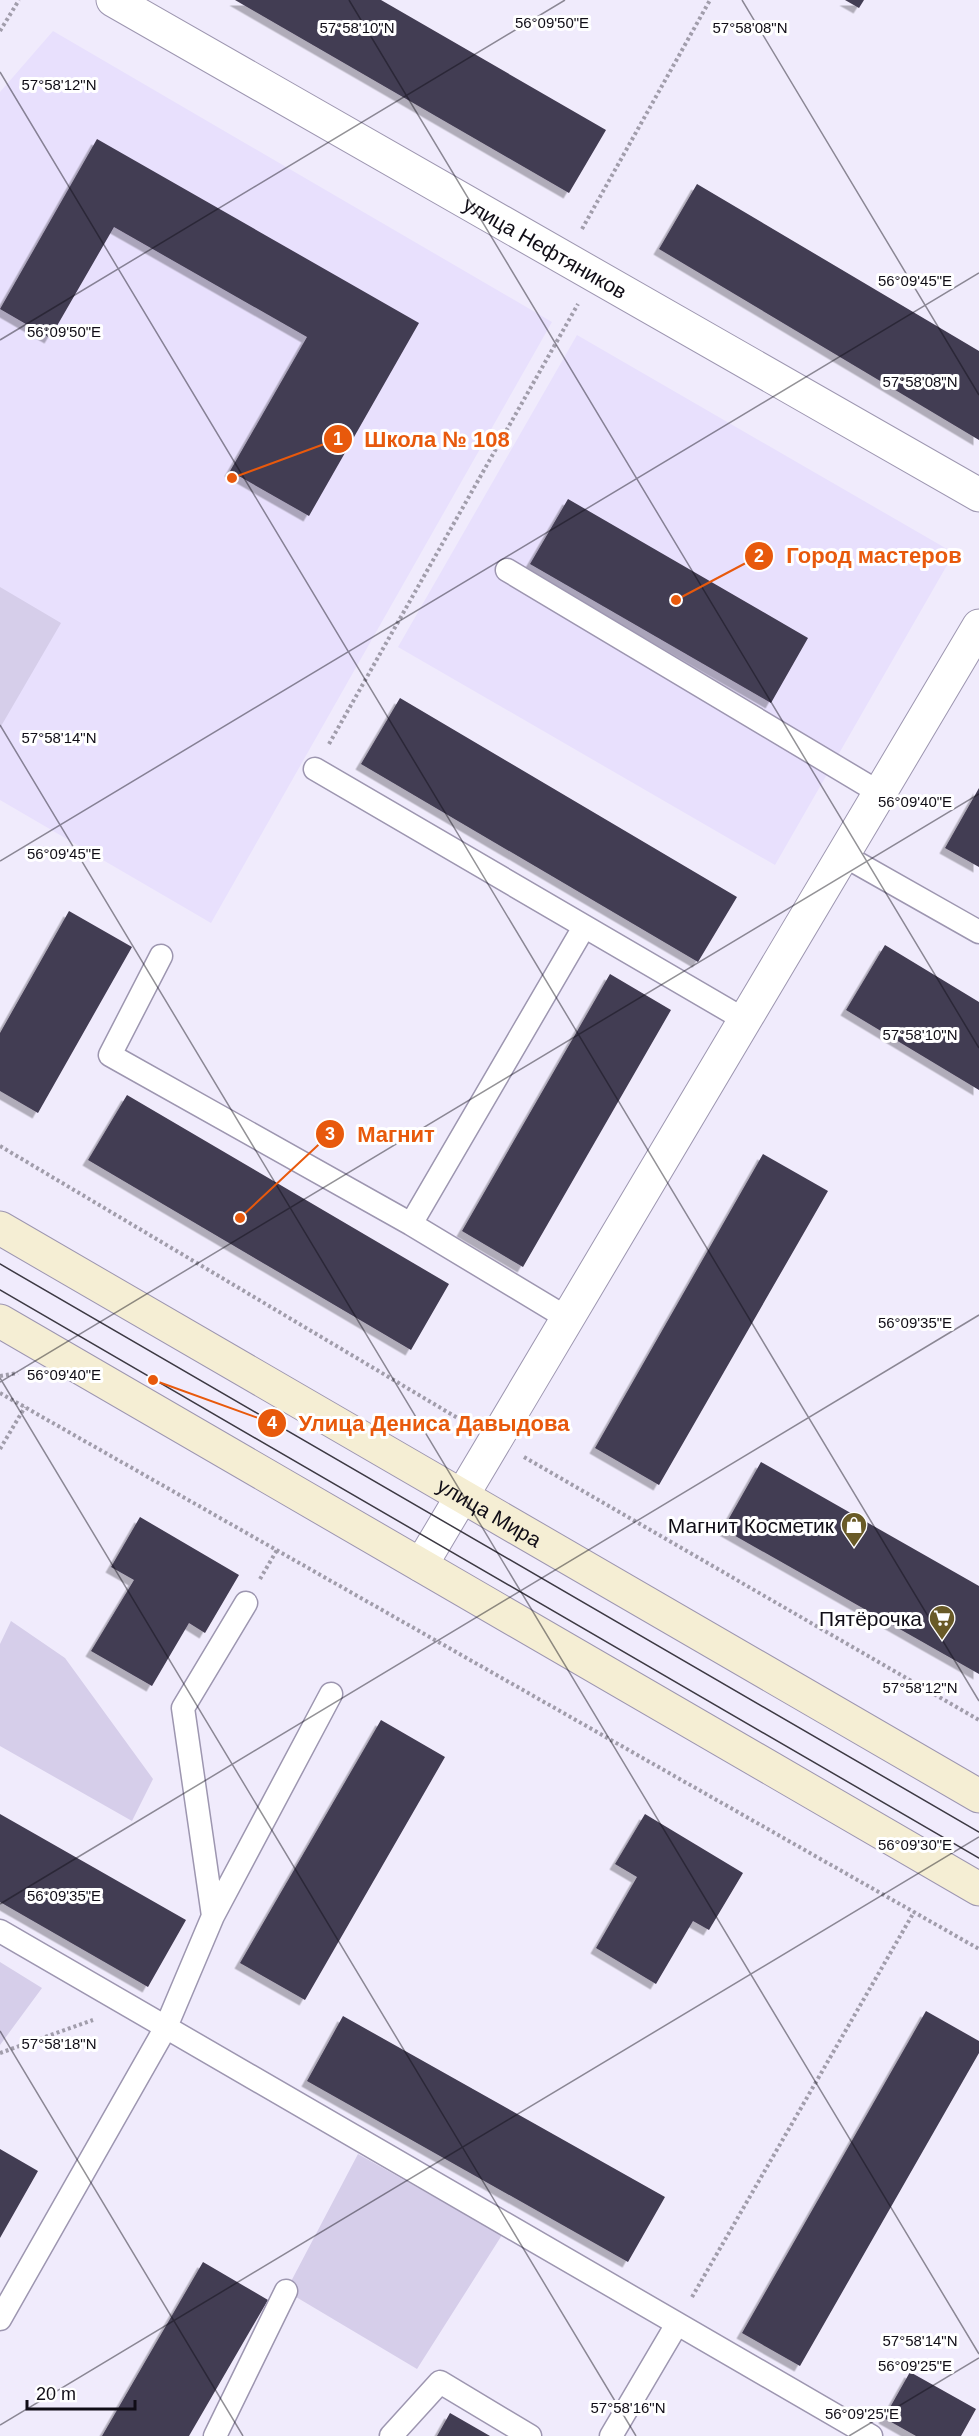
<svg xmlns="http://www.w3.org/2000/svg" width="979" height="2436" viewBox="0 0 979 2436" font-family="Arial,sans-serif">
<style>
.built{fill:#e8e0fd}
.green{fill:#d6ceea}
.building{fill:#433c52;filter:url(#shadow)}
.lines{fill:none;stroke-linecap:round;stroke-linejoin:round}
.lane-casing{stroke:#9d96b0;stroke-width:25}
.street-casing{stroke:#9d96b0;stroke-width:35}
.secondary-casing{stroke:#9d96b0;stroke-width:35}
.path{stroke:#a19dab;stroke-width:4;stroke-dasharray:3 3;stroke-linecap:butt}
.lane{stroke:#fff;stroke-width:22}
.street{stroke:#fff;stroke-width:33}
.secondary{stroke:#f5eed4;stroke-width:33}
.tram{stroke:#3c3943;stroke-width:1.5}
.ticks{fill:none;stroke:#100d16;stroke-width:1.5;stroke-opacity:0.45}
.labels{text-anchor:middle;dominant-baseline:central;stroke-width:6;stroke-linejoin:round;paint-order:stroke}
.street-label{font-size:21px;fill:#100d16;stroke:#fff}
.poi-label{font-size:21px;fill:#100d16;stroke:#fff;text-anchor:end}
.ticks-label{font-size:15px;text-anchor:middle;fill:#100d16;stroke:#fff;stroke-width:6;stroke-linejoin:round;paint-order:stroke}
.leader{fill:none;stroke:#e8590c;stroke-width:2}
.callout-dot{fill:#e8590c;stroke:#fff;stroke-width:2}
.mark-label{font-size:18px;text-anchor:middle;font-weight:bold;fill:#fff}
.callout-label{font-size:22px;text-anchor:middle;font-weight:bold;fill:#e8590c;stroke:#fff;stroke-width:6;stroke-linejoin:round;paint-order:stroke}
</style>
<defs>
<filter id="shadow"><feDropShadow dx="-5.5" dy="5.5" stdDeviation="0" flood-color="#0004"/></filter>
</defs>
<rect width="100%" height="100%" fill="#f0ebfc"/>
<path class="built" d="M53 31 552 322 211 923 0 800V92Z
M577 335 954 553 775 865 398 647Z"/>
<path class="green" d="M0 587 61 623 0 728Z
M11 1621 65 1658 153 1779 132 1821 0 1746V1644Z
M0 1962 42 1988 0 2045Z
M358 2154 502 2235 417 2369 286 2291Z"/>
<path class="building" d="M235 0H381L606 130 569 193Z
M845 0H864L859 8Z
M97 139 419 323 309 516 230 471 307 337 114 227 50 338 0 309Z
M697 184 979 351V440L659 249Z
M568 499 808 638 771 703 530 564Z
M400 698 737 897 698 962 361 764Z
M979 788V867L945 848Z
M69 911 132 947 38 1113 0 1091V1033Z
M885 945 979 1002V1090L846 1010Z
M610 974 671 1010 523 1267 462 1231Z
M127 1095 449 1284 411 1350 88 1160Z
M763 1154 828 1191 659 1485 595 1448Z
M761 1462 979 1586V1674L723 1529Z
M140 1517 239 1575 205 1633 189 1623 152 1686 91 1651 134 1580 111 1567Z
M381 1720 445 1757 305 2000 240 1963Z
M0 1814 186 1920 148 1987 0 1902Z
M645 1814 743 1873 709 1930 693 1921 656 1984 596 1948 637 1877 615 1864Z
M926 2011 979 2041V2053L800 2366 742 2333Z
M343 2016 665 2197 628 2262 307 2081Z
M0 2149 38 2171 0 2238Z
M203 2262 268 2300 189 2436H102Z
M910 2372 976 2409 961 2436H916L884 2418Z
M450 2413 490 2436H437Z"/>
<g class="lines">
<g class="lane-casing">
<path id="lane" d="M507 570 880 793
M315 769 745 1020
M843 855 979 932
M161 956 110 1055 411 1224 567 1318
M411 1224 584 927
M213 1916 331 1694
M0 1931 871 2436
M0 2319 166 2027 213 1916 183 1708 246 1603
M215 2436 286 2291
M391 2436 440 2382 530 2436
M611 2436 677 2324"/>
</g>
<g class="street-casing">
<g id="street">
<path id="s1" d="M113 0 979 495"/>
<path d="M421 1565 979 626"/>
</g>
</g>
<g class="secondary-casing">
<g id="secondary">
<path id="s2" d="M0 1228 979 1796"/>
<path d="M0 1321 979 1889"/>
</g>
</g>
<path class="path" d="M0 31 19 0
M582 229 710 0
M329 744 578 304
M0 1146 466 1423
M0 1376 18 1373
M0 1393 979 1949
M0 1449 25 1407
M524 1457 979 1720
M260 1579 277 1550
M0 2053 93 2020
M692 2297 914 1912"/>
<use href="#lane" class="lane"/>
<use href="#street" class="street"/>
<use href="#secondary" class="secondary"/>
<path class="tram" d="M0 1264 979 1832
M0 1290 979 1858"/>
</g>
<path class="ticks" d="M349 0 979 1048M742 0 979 395M0 72 979 1701M0 340 565 0M0 725 979 2354M0 861 979 273M0 1378 636 2436M0 1382 979 794M0 1904 979 1315M0 2031 243 2436M0 2425 979 1837M849 2436 979 2358"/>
<defs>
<g id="shop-pin" transform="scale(1.35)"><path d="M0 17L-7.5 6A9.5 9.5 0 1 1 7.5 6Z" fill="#695a27" stroke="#fff"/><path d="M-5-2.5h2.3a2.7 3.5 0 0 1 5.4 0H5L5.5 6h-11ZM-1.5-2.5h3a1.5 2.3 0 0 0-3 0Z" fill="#fff"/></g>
<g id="supermarket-pin" transform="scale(1.35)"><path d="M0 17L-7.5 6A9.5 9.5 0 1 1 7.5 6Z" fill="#695a27" stroke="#fff"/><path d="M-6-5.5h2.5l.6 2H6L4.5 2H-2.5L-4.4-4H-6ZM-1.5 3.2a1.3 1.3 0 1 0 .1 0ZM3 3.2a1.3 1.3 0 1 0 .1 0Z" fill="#fff"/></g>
</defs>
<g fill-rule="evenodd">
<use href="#shop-pin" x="854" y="1525"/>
<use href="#supermarket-pin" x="942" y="1618"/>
</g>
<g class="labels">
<g class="street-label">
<text stroke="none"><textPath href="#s1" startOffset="498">улица Нефтяников</textPath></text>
<text stroke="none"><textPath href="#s2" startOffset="566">улица Мира</textPath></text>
</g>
<g class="poi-label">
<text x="834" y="1525">Магнит Косметик</text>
<text x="922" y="1618">Пятёрочка</text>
</g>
</g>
<g class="ticks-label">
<text x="552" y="28">56°09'50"E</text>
<text x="357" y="33">57°58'10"N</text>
<text x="750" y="33">57°58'08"N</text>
<text x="59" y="90">57°58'12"N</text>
<text x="915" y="286">56°09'45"E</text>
<text x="64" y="337">56°09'50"E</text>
<text x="920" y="387">57°58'08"N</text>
<text x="59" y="743">57°58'14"N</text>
<text x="915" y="807">56°09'40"E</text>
<text x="64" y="859">56°09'45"E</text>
<text x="920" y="1040">57°58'10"N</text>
<text x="915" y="1328">56°09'35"E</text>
<text x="64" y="1380">56°09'40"E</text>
<text x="920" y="1693">57°58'12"N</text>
<text x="915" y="1850">56°09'30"E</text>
<text x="64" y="1901">56°09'35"E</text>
<text x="59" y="2049">57°58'18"N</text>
<text x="920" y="2346">57°58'14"N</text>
<text x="915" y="2371">56°09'25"E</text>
<text x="628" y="2413">57°58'16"N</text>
<text x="862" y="2419">56°09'25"E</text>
</g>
<path class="leader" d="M232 478L338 439M676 600L759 556M240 1218L330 1134M153 1380L272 1423"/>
<g class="callout-dot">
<circle cx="232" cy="478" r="6"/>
<circle cx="676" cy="600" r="6"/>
<circle cx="240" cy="1218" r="6"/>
<circle cx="153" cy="1380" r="6"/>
<circle cx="338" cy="439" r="15"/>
<circle cx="759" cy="556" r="15"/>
<circle cx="330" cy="1134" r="15"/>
<circle cx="272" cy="1423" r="15"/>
</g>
<g class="mark-label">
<text x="338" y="445">1</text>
<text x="759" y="562">2</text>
<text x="330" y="1140">3</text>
<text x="272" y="1429">4</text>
</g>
<g class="callout-label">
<text x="437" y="447">Школа № 108</text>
<text x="874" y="563">Город мастеров</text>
<text x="396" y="1142">Магнит</text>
<text x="434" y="1431">Улица Дениса Давыдова</text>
</g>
<path d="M27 2400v9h108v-9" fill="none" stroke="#100d16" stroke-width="3"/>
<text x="36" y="2400" font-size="18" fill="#100d16" stroke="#ffffff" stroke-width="4.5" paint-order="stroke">20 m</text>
</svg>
